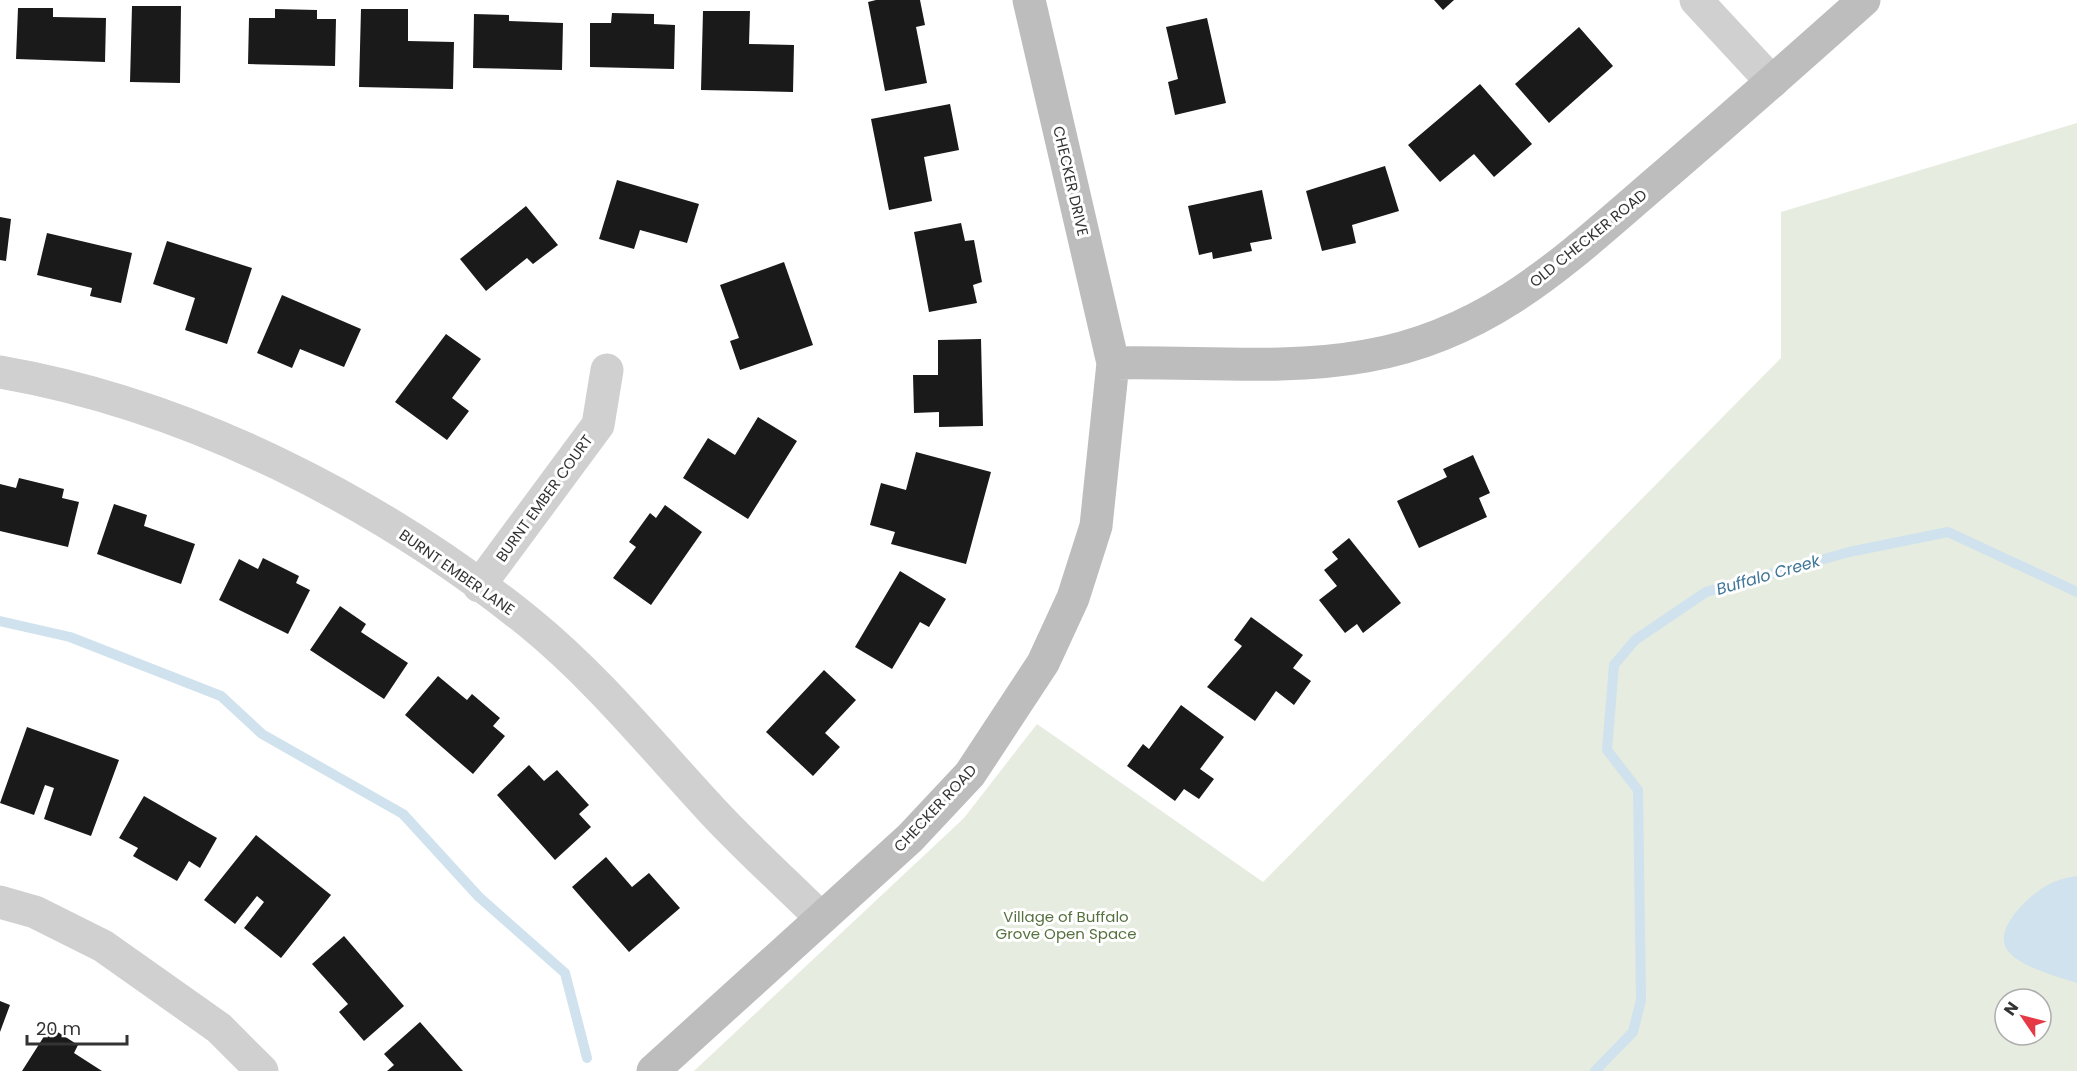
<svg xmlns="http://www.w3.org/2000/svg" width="2077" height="1071" viewBox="0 0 2077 1071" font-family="Poppins,sans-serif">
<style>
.green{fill:#e6ecdf;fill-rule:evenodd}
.water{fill:#cfe2ee}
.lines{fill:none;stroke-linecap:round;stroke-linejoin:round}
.stream{stroke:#cfe2ee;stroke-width:10}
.building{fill:#1a1a1a}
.street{stroke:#d0d0d0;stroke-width:33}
.secondary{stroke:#bdbdbd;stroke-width:33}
.labels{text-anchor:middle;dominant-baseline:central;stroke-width:6;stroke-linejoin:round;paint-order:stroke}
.street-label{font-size:15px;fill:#333;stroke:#fff}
.park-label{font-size:15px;fill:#56703f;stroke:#fff}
.water-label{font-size:16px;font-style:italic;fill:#3f7597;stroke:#fff}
</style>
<rect width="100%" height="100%" fill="#fff"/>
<path class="green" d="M2077 123V1071H694L964 818 1037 724 1263 882 1781 358V212ZM2005 999H2041V1035H2005Z"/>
<path class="water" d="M2077 876V983C2058 977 2016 966 2006 948 1994 926 2035 889 2054 882 2061 879 2069 877 2077 876Z"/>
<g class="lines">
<path class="stream" d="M0 621 70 637 221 696 262 734 403 814 479 897 565 973 587 1058
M1595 1071 1633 1032 1641 1000 1638 790 1607 750 1614 665 1635 640 1706 592 1849 552 1948 532 2077 592"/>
</g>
<path class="building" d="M876 0H920L925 25 916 27 927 83 885 91 868 2Z
M1434 0H1454L1443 10Z
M132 6H181L180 83 130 82Z
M18 8H53V17L106 18 105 62 16 59Z
M275 9 317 10V19H336L335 66 248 64 249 18H275Z
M361 9H408V41L454 42 453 89 359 87Z
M703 11H750L749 44 794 45 793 92 701 90Z
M612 13 654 14V24L675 25 674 69 590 67V23H611Z
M474 14 509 15V21L563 23 562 70 473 68Z
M1207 18 1226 103 1175 115 1168 82 1178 79 1166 27Z
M1579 27 1613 66 1549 123 1515 84Z
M1480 84 1532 144 1494 177 1474 154 1440 182 1408 145Z
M950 104 959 150 924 157 932 201 889 210 871 119Z
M1385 166 1399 211 1352 225 1356 243 1322 251 1306 191Z
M617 180 699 204 687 243 640 230 634 249 599 239Z
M1262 190 1272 239 1250 243 1252 251 1213 259 1212 252 1199 255 1188 206Z
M526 206 558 245 533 264 527 258 486 291 460 259Z
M0 217 11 219 6 261 0 260Z
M961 223 965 241 974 240 982 282 973 285 977 303 929 312 914 232Z
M47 233 132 253 121 303 90 296 92 288 37 275Z
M167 241 252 268 227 344 185 330 195 298 153 284Z
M784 262 813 345 740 370 730 341 739 338 720 285Z
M282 295 361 329 344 367 300 349 292 368 257 353Z
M446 334 481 359 452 398 469 411 447 440 395 402Z
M981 339 983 426 939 427V412L914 413 913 375H938V340Z
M758 417 797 441 748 519 683 478 708 438 735 455Z
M916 452 991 472 966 564 891 544 895 532 870 525 881 483 906 490Z
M1473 455 1490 493 1479 498 1487 517 1419 548 1397 501 1447 477 1443 469Z
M19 478 64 489 62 498 79 502 68 547 0 531V484L16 488Z
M114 504 147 515 144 526 195 544 181 584 97 554Z
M665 505 702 532 651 605 613 578 636 547 629 542 650 513 656 518Z
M1349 538 1401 603 1363 633 1357 624 1345 633 1319 600 1337 586 1324 570 1338 559 1332 552Z
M263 558 299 576 296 583 310 590 288 634 219 600 239 559 258 569Z
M900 571 946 599 929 627 920 622 892 669 855 647Z
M340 606 366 624 361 632 408 663 384 699 310 650Z
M1251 617 1303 655 1293 668 1311 681 1294 705 1276 691 1255 721 1207 687 1242 646 1234 640Z
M824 670 856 700 825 733 840 747 813 776 766 732Z
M438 676 467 700 472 694 500 718 493 726 505 736 473 774 405 715Z
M1181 705 1224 737 1200 769 1214 779 1199 799 1184 789 1175 801 1127 766 1143 744 1149 749Z
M27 727 119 760 91 836 44 819 54 788 45 785 34 815 0 803Z
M529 765 544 781 557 770 589 805 579 814 591 827 555 860 497 795Z
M144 796 217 838 200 868 189 861 177 881 133 856 138 848 119 838Z
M256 835 331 895 281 958 244 928 264 902 257 896 235 924 204 900Z
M606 857 632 887 649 873 680 908 629 952 572 887Z
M344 936 404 1006 364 1041 339 1012 348 1004 312 964Z
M0 1001 10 1005 0 1032Z
M420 1022 463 1071H387L394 1065 384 1054Z
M50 1027 78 1045 74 1053 102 1071H22Z"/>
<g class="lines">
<path class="street" d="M1696 0 1772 82
M0 372C190 405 380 502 530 623 595 676 649 742 706 804 742 844 783 880 821 918
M479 586 598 425 607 370
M0 902 35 912 103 946 219 1028 262 1071"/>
<path class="secondary" d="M1113 363C1196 361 1283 371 1366 356 1494 334 1572 254 1667 173 1733 116 1799 58 1864 0
M653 1071 910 838 970 774 1043 663 1073 598 1096 526 1113 363 1029 0"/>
</g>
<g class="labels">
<g class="street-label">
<text transform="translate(1071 181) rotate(77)">CHECKER DRIVE</text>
<text transform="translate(1588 238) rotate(-39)">OLD CHECKER ROAD</text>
<text transform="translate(544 498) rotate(-54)">BURNT EMBER COURT</text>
<text transform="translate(457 572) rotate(35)">BURNT EMBER LANE</text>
<text transform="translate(935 808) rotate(-47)">CHECKER ROAD</text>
</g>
<g class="park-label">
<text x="1066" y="916">Village of Buffalo<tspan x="1066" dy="17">Grove Open Space</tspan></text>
</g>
<g class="water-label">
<text transform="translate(1768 575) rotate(-16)">Buffalo Creek</text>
</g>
</g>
<g transform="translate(2023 1017) rotate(305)"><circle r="28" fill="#ffffff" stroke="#adadad" stroke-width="1.5"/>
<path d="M0-4.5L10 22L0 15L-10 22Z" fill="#e63946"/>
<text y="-9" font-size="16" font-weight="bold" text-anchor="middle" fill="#333333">N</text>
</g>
<path d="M27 1035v9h100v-9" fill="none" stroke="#333333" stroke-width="3"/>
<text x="36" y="1035" font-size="18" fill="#333333" stroke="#ffffff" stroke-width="4.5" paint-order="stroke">20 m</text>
</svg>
